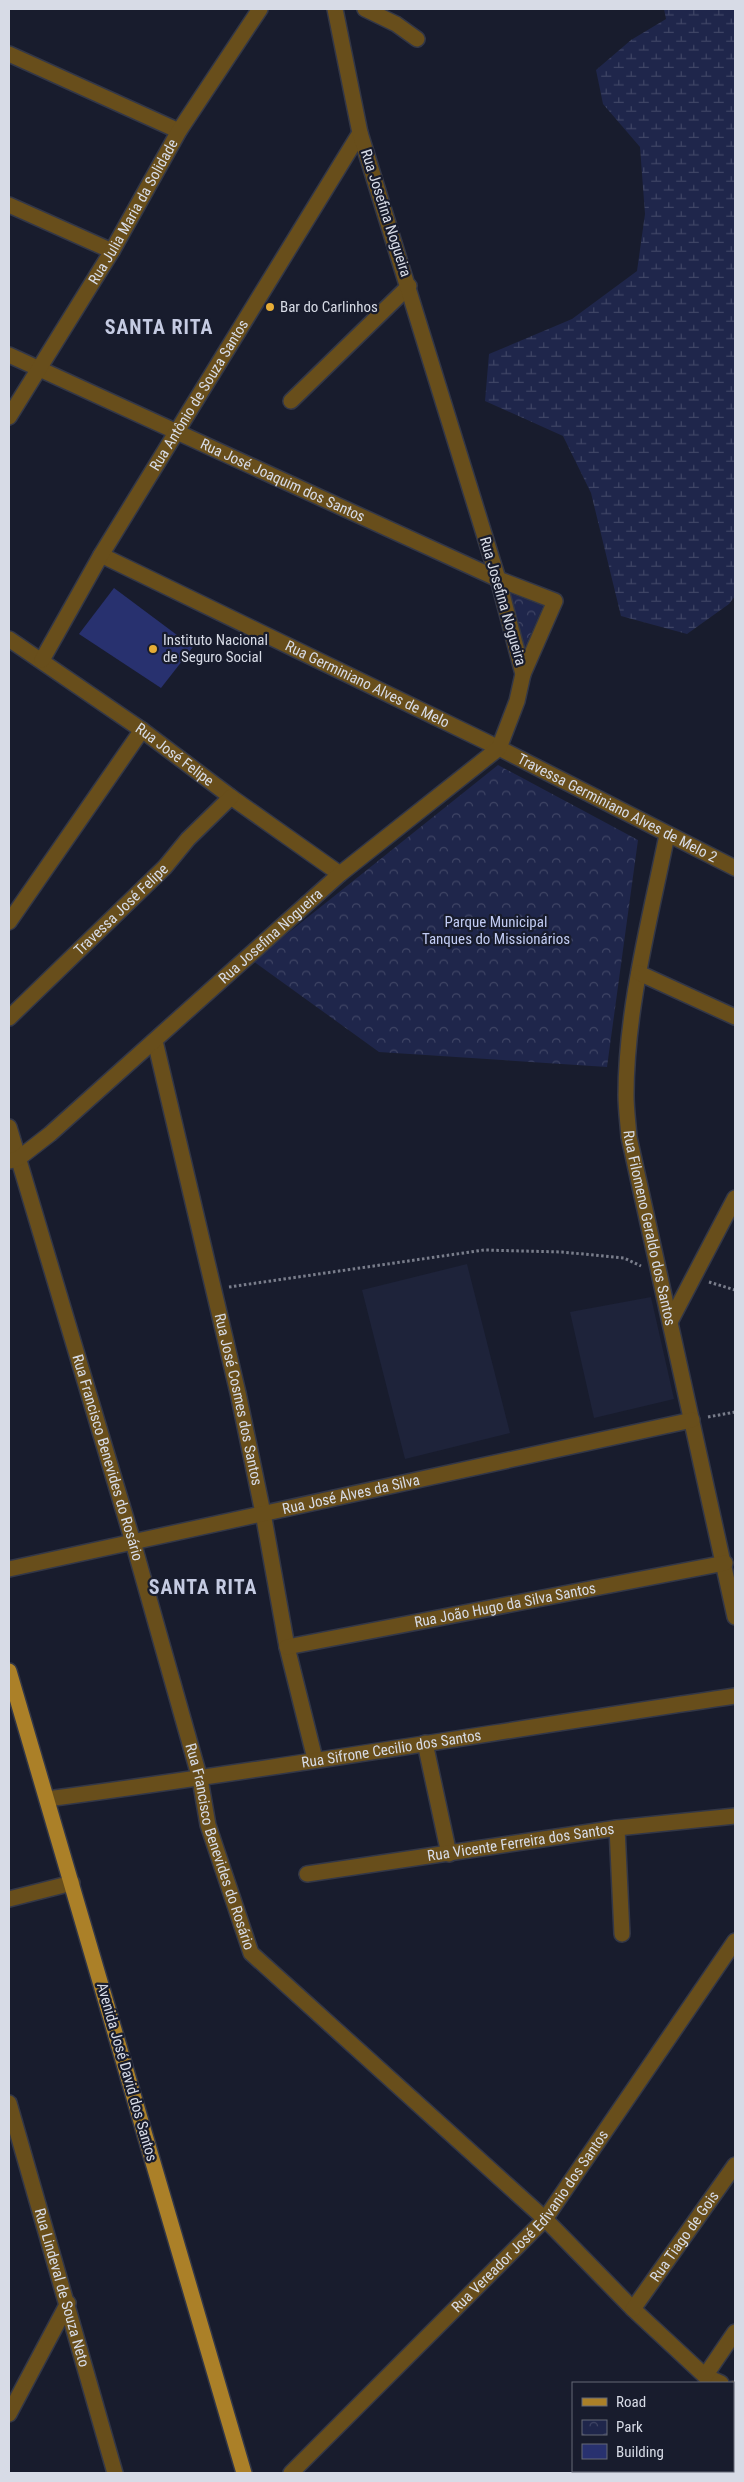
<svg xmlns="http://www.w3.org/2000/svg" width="744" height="2482" viewBox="0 0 744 2482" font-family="'Roboto Condensed',sans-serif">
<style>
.built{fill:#1e233a}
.wetland{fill:url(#wetland-marsh)}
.park{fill:url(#park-crowns)}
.building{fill:#28316f}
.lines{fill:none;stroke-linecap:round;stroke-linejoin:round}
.minor-casing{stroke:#333747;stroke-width:18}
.major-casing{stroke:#333747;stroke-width:18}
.path{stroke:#797d8b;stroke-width:3;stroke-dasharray:2.5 2.5;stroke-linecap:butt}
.minor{stroke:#684e1b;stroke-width:15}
.major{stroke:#ab8028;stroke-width:15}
.poi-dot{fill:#e6ac36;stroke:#181c2d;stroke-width:2}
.labels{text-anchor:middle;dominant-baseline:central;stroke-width:4.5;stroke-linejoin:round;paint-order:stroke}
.street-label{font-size:15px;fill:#d7dbe6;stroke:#181c2d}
.poi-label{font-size:15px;fill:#d7dbe6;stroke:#181c2d;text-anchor:start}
.park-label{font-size:15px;fill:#c2ccf3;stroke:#181c2d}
.district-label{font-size:20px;font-weight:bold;letter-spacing:1px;fill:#c5cbe2;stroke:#181c2d}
</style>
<defs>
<pattern id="wetland-marsh" width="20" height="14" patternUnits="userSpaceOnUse" patternTransform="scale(1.25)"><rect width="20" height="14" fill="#1f264b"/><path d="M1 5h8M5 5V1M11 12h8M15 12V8" fill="none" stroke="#3f4565"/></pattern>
<pattern id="park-crowns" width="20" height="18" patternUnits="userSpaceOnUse" patternTransform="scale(1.25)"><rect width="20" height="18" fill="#1f264b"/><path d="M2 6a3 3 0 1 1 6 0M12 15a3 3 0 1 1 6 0" fill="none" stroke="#3f4565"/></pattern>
</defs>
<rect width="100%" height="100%" fill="#181c2d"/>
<path class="built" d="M467 1264 510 1433 405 1459 362 1290Z
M651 1297 674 1399 594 1418 570 1312Z"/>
<path class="wetland" d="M664 9H735V596L729 604 687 634 621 616 591 493 563 436 485 401 489 354 572 319 637 271 645 214 640 147 603 104 596 70 631 40 666 19Z"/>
<path class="park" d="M504 591 543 606 524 649Z
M498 765 638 840 607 1067 379 1052 253 961Z"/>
<path class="building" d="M114 588 193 647 161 688 79 634Z"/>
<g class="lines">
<g class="minor-casing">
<g id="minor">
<path d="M365 9 396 24 417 39"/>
<path d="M9 54 179 131"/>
<path d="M9 205 112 251"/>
<path id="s1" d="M9 355 498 579 555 601 523 674"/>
<path d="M291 401 409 286"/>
<path id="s2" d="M9 417 112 251 179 131 260 9"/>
<path id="s3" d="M101 555 499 748 735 868"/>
<path id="s4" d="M9 639 142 730 231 797 340 874"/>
<path id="s5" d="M42 660 101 555 360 133"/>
<path id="s6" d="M667 835C650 919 626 1009 626 1095 626 1109 628 1123 629 1137L735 1617"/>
<path d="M9 922 142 730"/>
<path d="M639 973 735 1017"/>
<path id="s7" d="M9 1018 165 867 188 839 231 797"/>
<path id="s8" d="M155 1041 238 1393 263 1513 287 1647 315 1759"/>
<path id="s9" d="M9 1127 133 1542 200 1779 208 1825 251 1953 545 2219 633 2309 705 2376 721 2383"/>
<path id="s10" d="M10 1161 19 1158 50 1134 340 874 499 748 517 701 523 674 498 579 360 133 335 9"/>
<path d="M671 1320 735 1198"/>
<path id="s11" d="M9 1569 692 1420"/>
<path id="s12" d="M287 1647 725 1563"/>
<path d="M425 1743 449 1854"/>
<path id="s13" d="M47 1799C277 1769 506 1730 735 1696"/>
<path d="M617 1828 622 1934"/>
<path id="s14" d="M307 1874 617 1828 735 1816"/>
<path d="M9 1899 72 1883"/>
<path id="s15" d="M9 2103 115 2473"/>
<path id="s16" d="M633 2309 735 2165"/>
<path d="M705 2376 735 2332"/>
<path d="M733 2389 735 2390"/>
<path d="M9 2414 68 2303"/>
<path id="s17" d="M291 2473 545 2219 735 1941"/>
</g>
</g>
<g class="major-casing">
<path id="major" d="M9 1671 244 2473"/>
</g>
<path class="path" d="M709 1282 735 1290
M229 1287 484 1250 562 1252 624 1258 641 1266
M708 1417 735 1412"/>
<use href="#minor" class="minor"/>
<use href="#major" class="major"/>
</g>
<g class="poi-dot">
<circle cx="270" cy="307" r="5"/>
<circle cx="153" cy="649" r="5"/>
</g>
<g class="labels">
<g class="street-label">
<text stroke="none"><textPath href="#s2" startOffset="240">Rua Julia Maria da Solidade</textPath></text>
<text transform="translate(386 213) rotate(72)">Rua Josefina Nogueira</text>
<text stroke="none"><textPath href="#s5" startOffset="308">Rua Antônio de Souza Santos</textPath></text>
<text stroke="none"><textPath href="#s1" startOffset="301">Rua José Joaquim dos Santos</textPath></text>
<text transform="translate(503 601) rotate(74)">Rua Josefina Nogueira</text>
<text stroke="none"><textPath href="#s3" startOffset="296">Rua Germiniano Alves de Melo</textPath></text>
<text stroke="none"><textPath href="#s4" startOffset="202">Rua José Felipe</textPath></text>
<text stroke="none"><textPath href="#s3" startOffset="575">Travessa Germiniano Alves de Melo 2</textPath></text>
<text stroke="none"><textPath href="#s7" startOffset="156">Travessa José Felipe</textPath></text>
<text stroke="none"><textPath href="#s10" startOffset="345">Rua Josefina Nogueira</textPath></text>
<text stroke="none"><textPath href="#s6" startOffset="399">Rua Filomeno Geraldo dos Santos</textPath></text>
<text stroke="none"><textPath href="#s8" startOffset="368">Rua José Cosmes dos Santos</textPath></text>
<text stroke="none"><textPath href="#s9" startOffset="345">Rua Francisco Benevides do Rosário</textPath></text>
<text stroke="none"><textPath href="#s11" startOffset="350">Rua José Alves da Silva</textPath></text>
<text stroke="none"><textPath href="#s12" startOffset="222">Rua João Hugo da Silva Santos</textPath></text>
<text stroke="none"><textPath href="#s13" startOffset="348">Rua Sifrone Cecilio dos Santos</textPath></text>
<text stroke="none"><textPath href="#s14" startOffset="216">Rua Vicente Ferreira dos Santos</textPath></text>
<text stroke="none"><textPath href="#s9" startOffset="750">Rua Francisco Benevides do Rosário</textPath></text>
<text transform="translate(127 2072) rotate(74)">Avenida José David dos Santos</text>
<text stroke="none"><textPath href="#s17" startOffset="348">Rua Vereador José Edivanio dos Santos</textPath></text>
<text stroke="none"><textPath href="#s16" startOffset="89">Rua Tiago de Gois</textPath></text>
<text stroke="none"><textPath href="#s15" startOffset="192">Rua Lindeval de Souza Neto</textPath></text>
</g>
<g class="poi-label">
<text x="280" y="307">Bar do Carlinhos</text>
<text x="163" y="640">Instituto Nacional<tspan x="163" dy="17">de Seguro Social</tspan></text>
</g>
<g class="park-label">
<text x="496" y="922">Parque Municipal<tspan x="496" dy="17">Tanques do Missionários</tspan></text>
</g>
<g class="district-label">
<text x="159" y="327">SANTA RITA</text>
<text x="203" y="1587">SANTA RITA</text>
</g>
</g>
<rect width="744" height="2482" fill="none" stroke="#d7dbe6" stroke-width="20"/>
<rect x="572" y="2382" width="162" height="90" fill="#181c2d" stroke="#646877"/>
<rect x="582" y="2398" width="25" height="8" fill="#ab8028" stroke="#646877"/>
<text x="616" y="2407" font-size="15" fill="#d7dbe6">Road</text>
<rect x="582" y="2420" width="25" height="15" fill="url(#park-crowns)" stroke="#646877"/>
<text x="616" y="2432" font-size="15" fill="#d7dbe6">Park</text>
<rect x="582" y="2444" width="25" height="15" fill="#28316f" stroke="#646877"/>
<text x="616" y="2457" font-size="15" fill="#d7dbe6">Building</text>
</svg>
